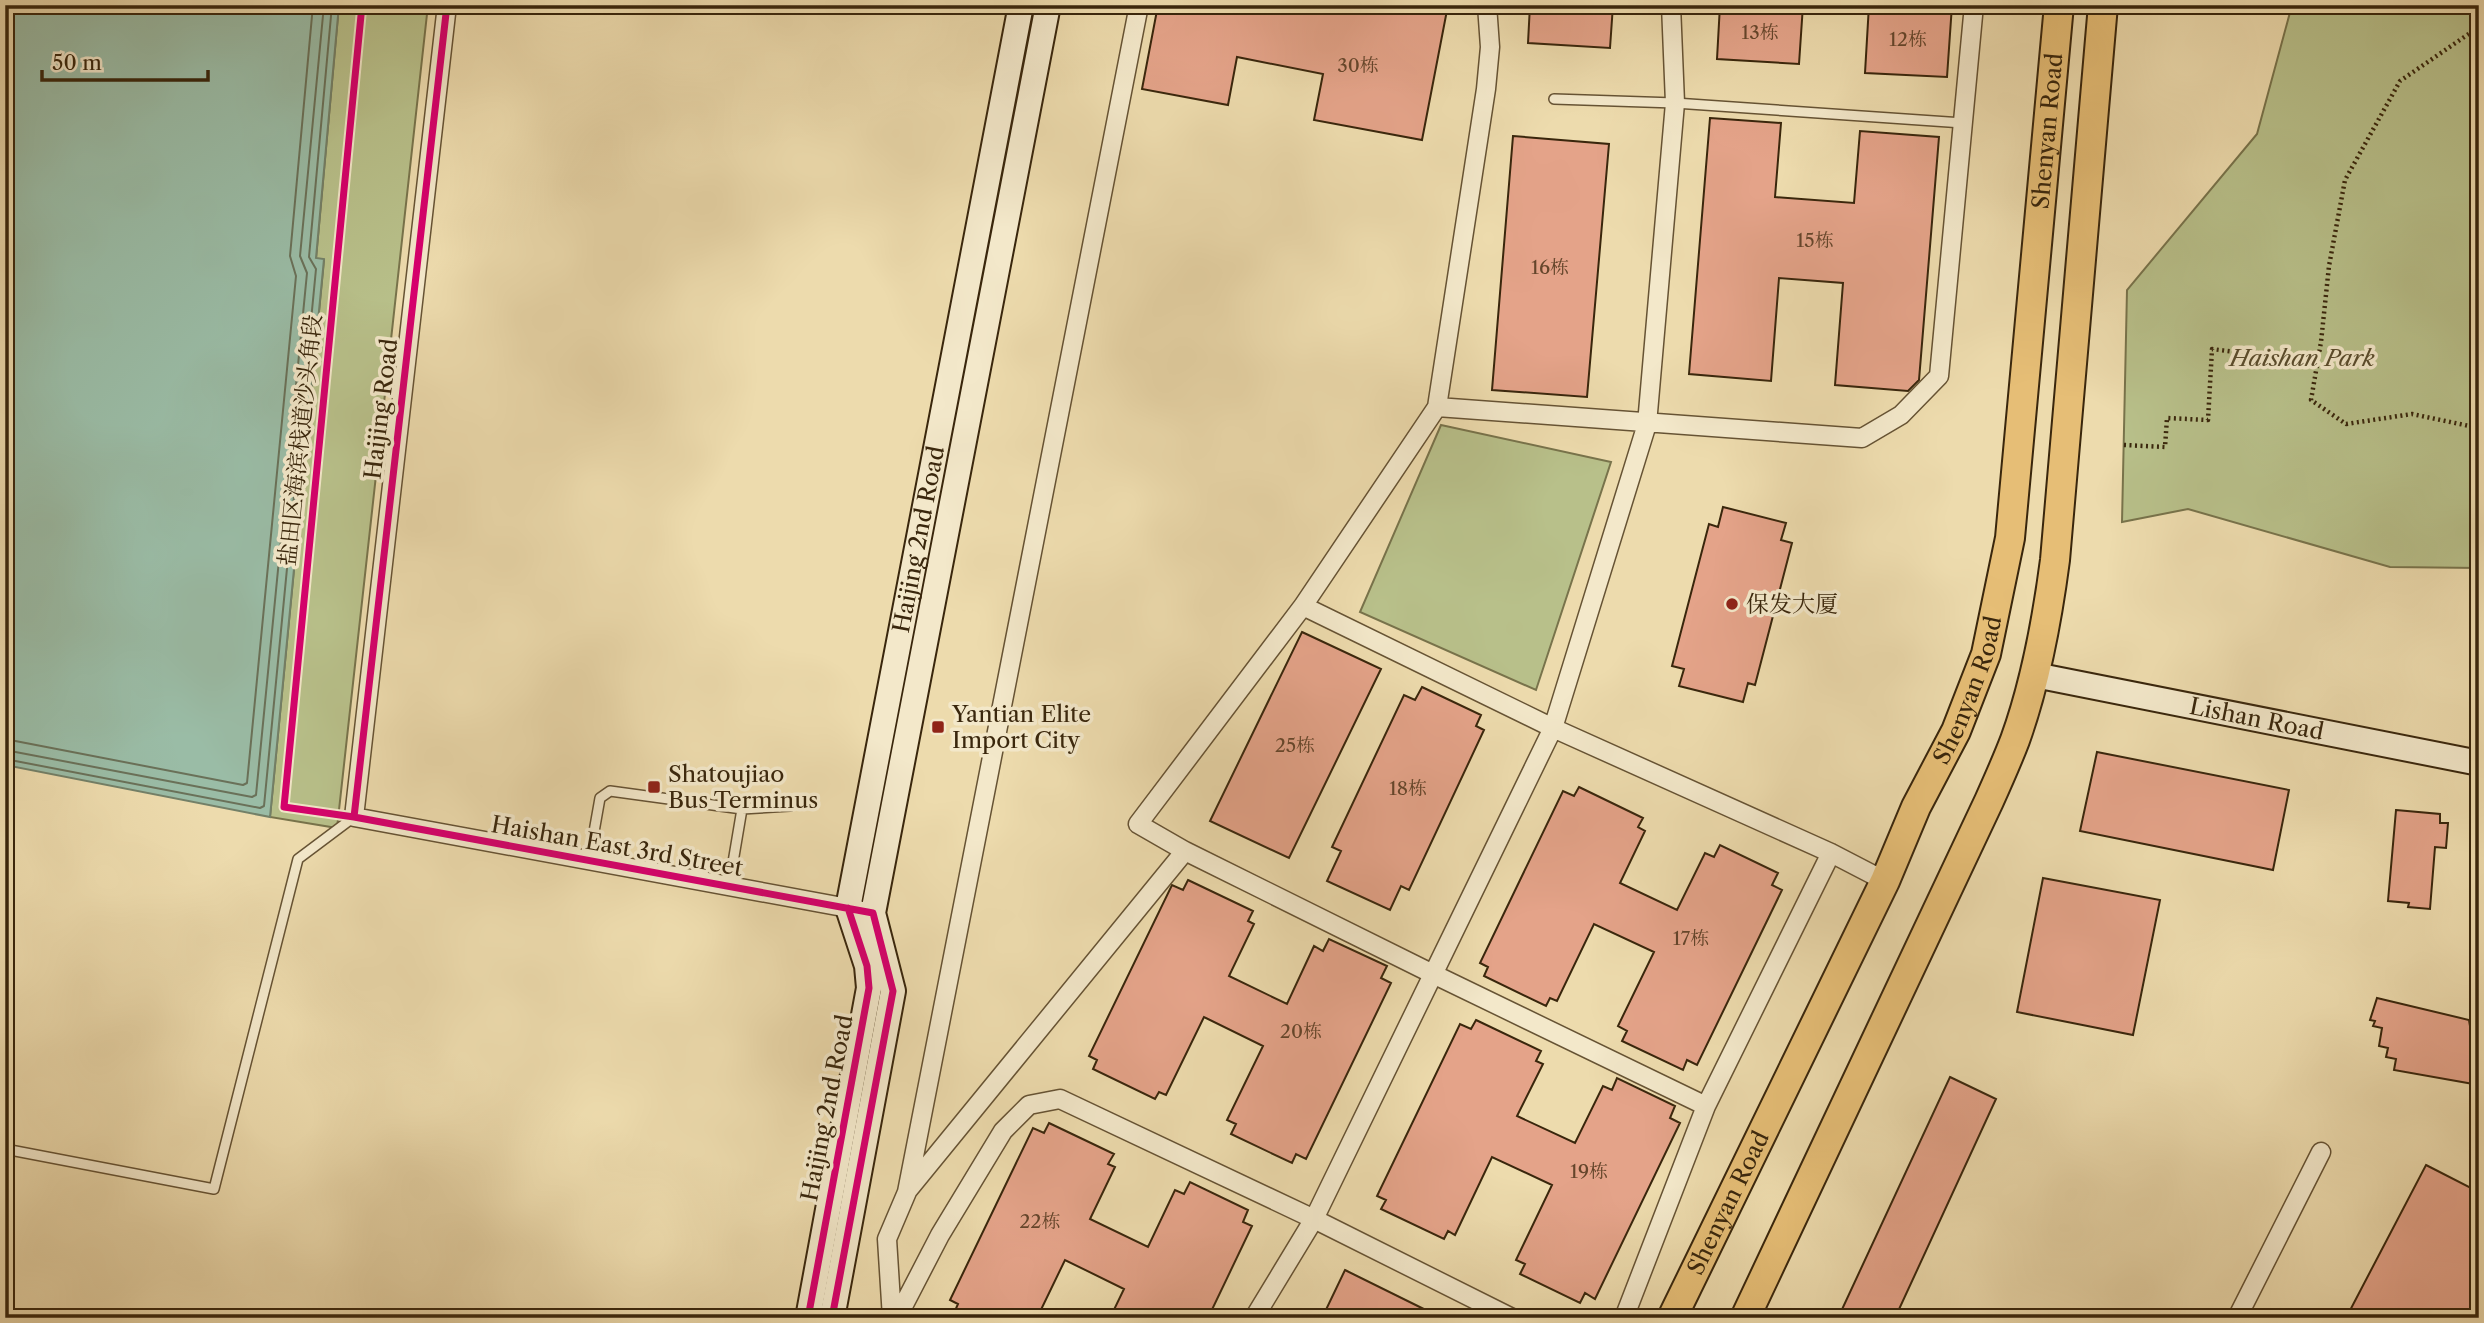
<svg xmlns="http://www.w3.org/2000/svg" width="2484" height="1323" viewBox="0 0 2484 1323" font-family="'Libre Caslon Text','Noto Serif SC',serif">
<style>
.green{fill:#b8c08a;stroke:#78734b;stroke-width:2}
.water{fill:#9abca6;stroke:#738068;stroke-width:2}
.lines{fill:none;stroke-linecap:round;stroke-linejoin:round}
.shore{stroke:#6a7159;stroke-width:2}
.building{fill:#e4a389;stroke:#39260c;stroke-width:2}
.lane-casing{stroke:#665334;stroke-width:12}
.street-casing{stroke:#665334;stroke-width:21}
.secondary-casing{stroke:#39260c;stroke-width:28}
.primary-casing{stroke:#39260c;stroke-width:32}
.path{stroke:#39260c;stroke-width:4.5;stroke-dasharray:2 3.5;stroke-linecap:butt}
.lane{stroke:#f3e8ca;stroke-width:9}
.street{stroke:#f3e8ca;stroke-width:18}
.secondary{stroke:#f3e8ca;stroke-width:24}
.primary{stroke:#e6be76;stroke-width:28}
.cycleway-casing{stroke:#f3e8ca;stroke-width:11}
.cycleway{stroke:#d6006c;stroke-width:7}
.poi-dot{fill:#8f2418;stroke:#f3e8ca;stroke-width:2.5}
.labels{text-anchor:middle;dominant-baseline:central;stroke-width:7;stroke-linejoin:round;paint-order:stroke}
.number-label{font-size:19px;fill:#64452b}
.street-label{font-size:23px;fill:#39260c;stroke:#f3e8ca}
.park-label{font-size:23px;font-style:italic;fill:#594c2c;stroke:#f3e8ca}
.poi-label{font-size:23px;fill:#39260c;stroke:#f3e8ca;text-anchor:start}
</style>
<rect width="100%" height="100%" fill="#eddbad"/>
<filter id="stains"><feTurbulence type="fractalNoise" baseFrequency=".00286" numOctaves="4"/><feColorMatrix values="0 0 0 0 .2 0 0 0 0 .09 0 0 0 0 .02 0 0 0 .5 -.17"/></filter>
<radialGradient id="worn" r=".72"><stop offset=".6" stop-color="#630" stop-opacity="0"/><stop offset="1" stop-color="#630" stop-opacity=".3"/></radialGradient>
<path class="green" d="M339 5H428L337 828 270 817 324 260 316 259Z
M2292 5H2479V568L2390 567 2188 509 2122 522 2127 290 2257 134Z
M1441 425 1611 462 1536 690 1360 612Z"/>
<path class="water" d="M5 5H339L316 258 324 259 270 817 5 765Z"/>
<g class="lines">
<path class="shore" d="M5 739 243 785 247 783 296 276 290 256 313 5
M5 750 252 797 256 795 307 273 300 256 324 5
M5 759 260 808 264 806 316 269 309 257 332 5"/>
</g>
<path class="building" d="M1158 5H1448L1422 140 1314 120 1323 74 1237 57 1228 105 1142 89Z
M1530 5H1613L1610 48 1528 43Z
M1720 5H1803L1799 64 1717 59Z
M1869 5H1952L1947 77 1865 73Z
M1710 118 1781 123 1775 197 1854 203 1860 131 1939 137 1919 380 1908 391 1835 385 1843 283 1779 278 1771 381 1689 374Z
M1513 136 1609 144 1587 397 1492 390Z
M1723 507 1786 523 1781 540 1792 543 1755 685 1748 683 1743 702 1679 686 1684 669 1672 666 1709 524 1718 527Z
M1302 632 1381 669 1289 858 1210 821Z
M1422 687 1481 715 1476 726 1484 730 1409 890 1401 886 1390 910 1327 881 1341 851 1332 847 1404 695 1415 700Z
M2097 752 2289 790 2273 870 2080 831Z
M1579 787 1643 818 1638 827 1645 831 1620 883 1677 910 1705 853 1714 857 1720 845 1778 873 1772 885 1782 890 1697 1065 1687 1060 1683 1070 1622 1041 1627 1031 1618 1026 1654 952 1594 924 1557 1001 1550 998 1546 1006 1484 976 1488 967 1480 963 1563 791 1574 796Z
M2396 810 2440 814V823H2448L2446 848 2435 847 2430 909 2408 907 2409 903 2388 901Z
M2043 878 2160 900 2133 1035 2017 1012Z
M1188 880 1253 911 1248 921 1254 924 1229 976 1287 1004 1314 946 1323 951 1329 939 1387 966 1381 978 1391 983 1306 1159 1296 1154 1292 1163 1231 1134 1236 1124 1227 1120 1263 1046 1204 1017 1166 1095 1159 1092 1155 1099 1093 1069 1097 1060 1089 1056 1172 885 1183 890Z
M2377 998 2469 1020 2471 1032H2479V1085L2394 1070 2396 1059 2386 1057 2388 1048 2379 1046 2382 1028 2373 1026 2375 1021 2370 1020Z
M1476 1020 1541 1051 1536 1061 1543 1064 1517 1116 1575 1143 1603 1086 1612 1090 1617 1078 1675 1106 1670 1118 1680 1123 1595 1299 1585 1293 1580 1303 1520 1274 1525 1264 1516 1260 1552 1185 1492 1157 1455 1235 1448 1231 1444 1239 1381 1209 1386 1200 1377 1196 1460 1024 1471 1029Z
M1950 1077 1996 1099 1895 1318H1838Z
M1049 1123 1114 1154 1108 1164 1115 1167 1090 1219 1148 1247 1175 1190 1184 1194 1190 1182 1248 1210 1243 1222 1252 1226 1208 1318H1110L1124 1289 1065 1260 1037 1318H964L954 1313 958 1304 950 1300 1033 1128 1044 1133Z
M2426 1165 2479 1192V1318H2346Z
M1345 1270 1442 1318H1322Z"/>
<g class="lines">
<g class="lane-casing">
<path id="lane" d="M1554 99 1675 103 1963 123
M742 809 790 806
M589 860 600 798 610 791 742 809 729 886
M5 1149 214 1189 298 859 354 817"/>
</g>
<g class="street-casing">
<path id="street" d="M447 5 354 817 859 910
M1487 5 1490 47 1486 89 1437 407 1303 606 1138 824 1185 851 1433 974 1706 1106
M1437 407 1862 438 1901 415 1939 376 1974 5
M1303 606 1553 728 1831 853 1885 881
M908 1190 1185 851
M892 1318 887 1239 907 1192 1139 5
M897 1318 940 1235 1003 1131 1029 1105 1060 1099 1314 1219 1512 1318
M1254 1318 1314 1219 1553 728 1647 424 1675 103 1671 5
M1624 1318 1706 1106 1831 853
M2237 1318 2321 1152"/>
</g>
<g class="secondary-casing">
<g id="secondary">
<path id="s1" d="M2035 675 2479 763"/>
<path id="s2" d="M808 1318 869 988 867 966 848 908 1021 5"/>
<path d="M832 1318 893 991 873 913 1048 5"/>
</g>
</g>
<g class="primary-casing">
<g id="primary">
<path id="s3" d="M1672 1318 1885 881 1916 807 1956 731 1986 654 2010 538 2059 5"/>
<path d="M1745 1318 1989 801C1998 781 2007 761 2015 740 2036 682 2047 621 2055 560L2103 5"/>
</g>
</g>
<path class="path" d="M2479 30 2473 31 2400 81 2345 180 2329 266 2321 342 2311 400 2346 424 2412 414 2479 428
M2124 445 2165 447 2167 418 2208 420 2212 349 2317 363"/>
<use href="#lane" class="lane"/>
<use href="#street" class="street"/>
<use href="#secondary" class="secondary"/>
<use href="#primary" class="primary"/>
<g class="cycleway-casing">
<path id="cycleway" d="M362 5 284 807 354 817 873 913 893 991 832 1318
M354 817 447 5
M808 1318 869 988 867 966 848 908"/>
</g>
<use href="#cycleway" class="cycleway"/>
</g>
<g class="poi-dot">
<circle cx="1732" cy="604" r="7"/>
<rect x="931" y="720" width="14" height="14" rx="3.5"/>
<rect x="647" y="780" width="14" height="14" rx="3.5"/>
</g>
<g class="labels">
<g class="number-label">
<text x="1760" y="32">13栋</text>
<text x="1908" y="39">12栋</text>
<text x="1358" y="65">30栋</text>
<text x="1815" y="240">15栋</text>
<text x="1550" y="267">16栋</text>
<text x="1295" y="745">25栋</text>
<text x="1408" y="788">18栋</text>
<text x="1691" y="938">17栋</text>
<text x="1301" y="1031">20栋</text>
<text x="1589" y="1171">19栋</text>
<text x="1040" y="1221">22栋</text>
</g>
<g class="street-label">
<text stroke="none"><textPath href="#s3" startOffset="1262">Shenyan Road</textPath></text>
<text transform="translate(381 409) rotate(-83)">Haijing Road</text>
<text transform="translate(300 440) rotate(-84)">盐田区海滨栈道沙头角段</text>
<text stroke="none"><textPath href="#s2" startOffset="794">Haijing 2nd Road</textPath></text>
<text stroke="none"><textPath href="#s3" startOffset="695">Shenyan Road</textPath></text>
<text stroke="none"><textPath href="#s1" startOffset="226">Lishan Road</textPath></text>
<text transform="translate(617 846) rotate(10)">Haishan East 3rd Street</text>
<text transform="translate(827 1108) rotate(-79)">Haijing 2nd Road</text>
<text stroke="none"><textPath href="#s3" startOffset="128">Shenyan Road</textPath></text>
</g>
<g class="park-label">
<text x="2302" y="358">Haishan Park</text>
</g>
<g class="poi-label">
<text x="1746" y="604">保发大厦</text>
<text x="952" y="714">Yantian Elite<tspan x="952" dy="26">Import City</tspan></text>
<text x="668" y="774">Shatoujiao<tspan x="668" dy="26">Bus Terminus</tspan></text>
</g>
</g>
<rect width="2484" height="1323" fill="none" stroke="#eddbad" stroke-width="28"/>
<rect x="7" y="7" width="2470" height="1309" fill="none" stroke="#39260c" stroke-width="3.5"/>
<rect x="14" y="14" width="2456" height="1295" fill="none" stroke="#39260c" stroke-width="2"/>
<path d="M42 70v10h166v-10" fill="none" stroke="#39260c" stroke-width="3.5"/>
<text x="52" y="70" font-size="21" fill="#39260c" stroke="#f3e8ca" stroke-width="5" paint-order="stroke">50 m</text>
<rect width="100%" height="100%" filter="url(#stains)"/>
<rect width="100%" height="100%" fill="url(#worn)"/>
</svg>
